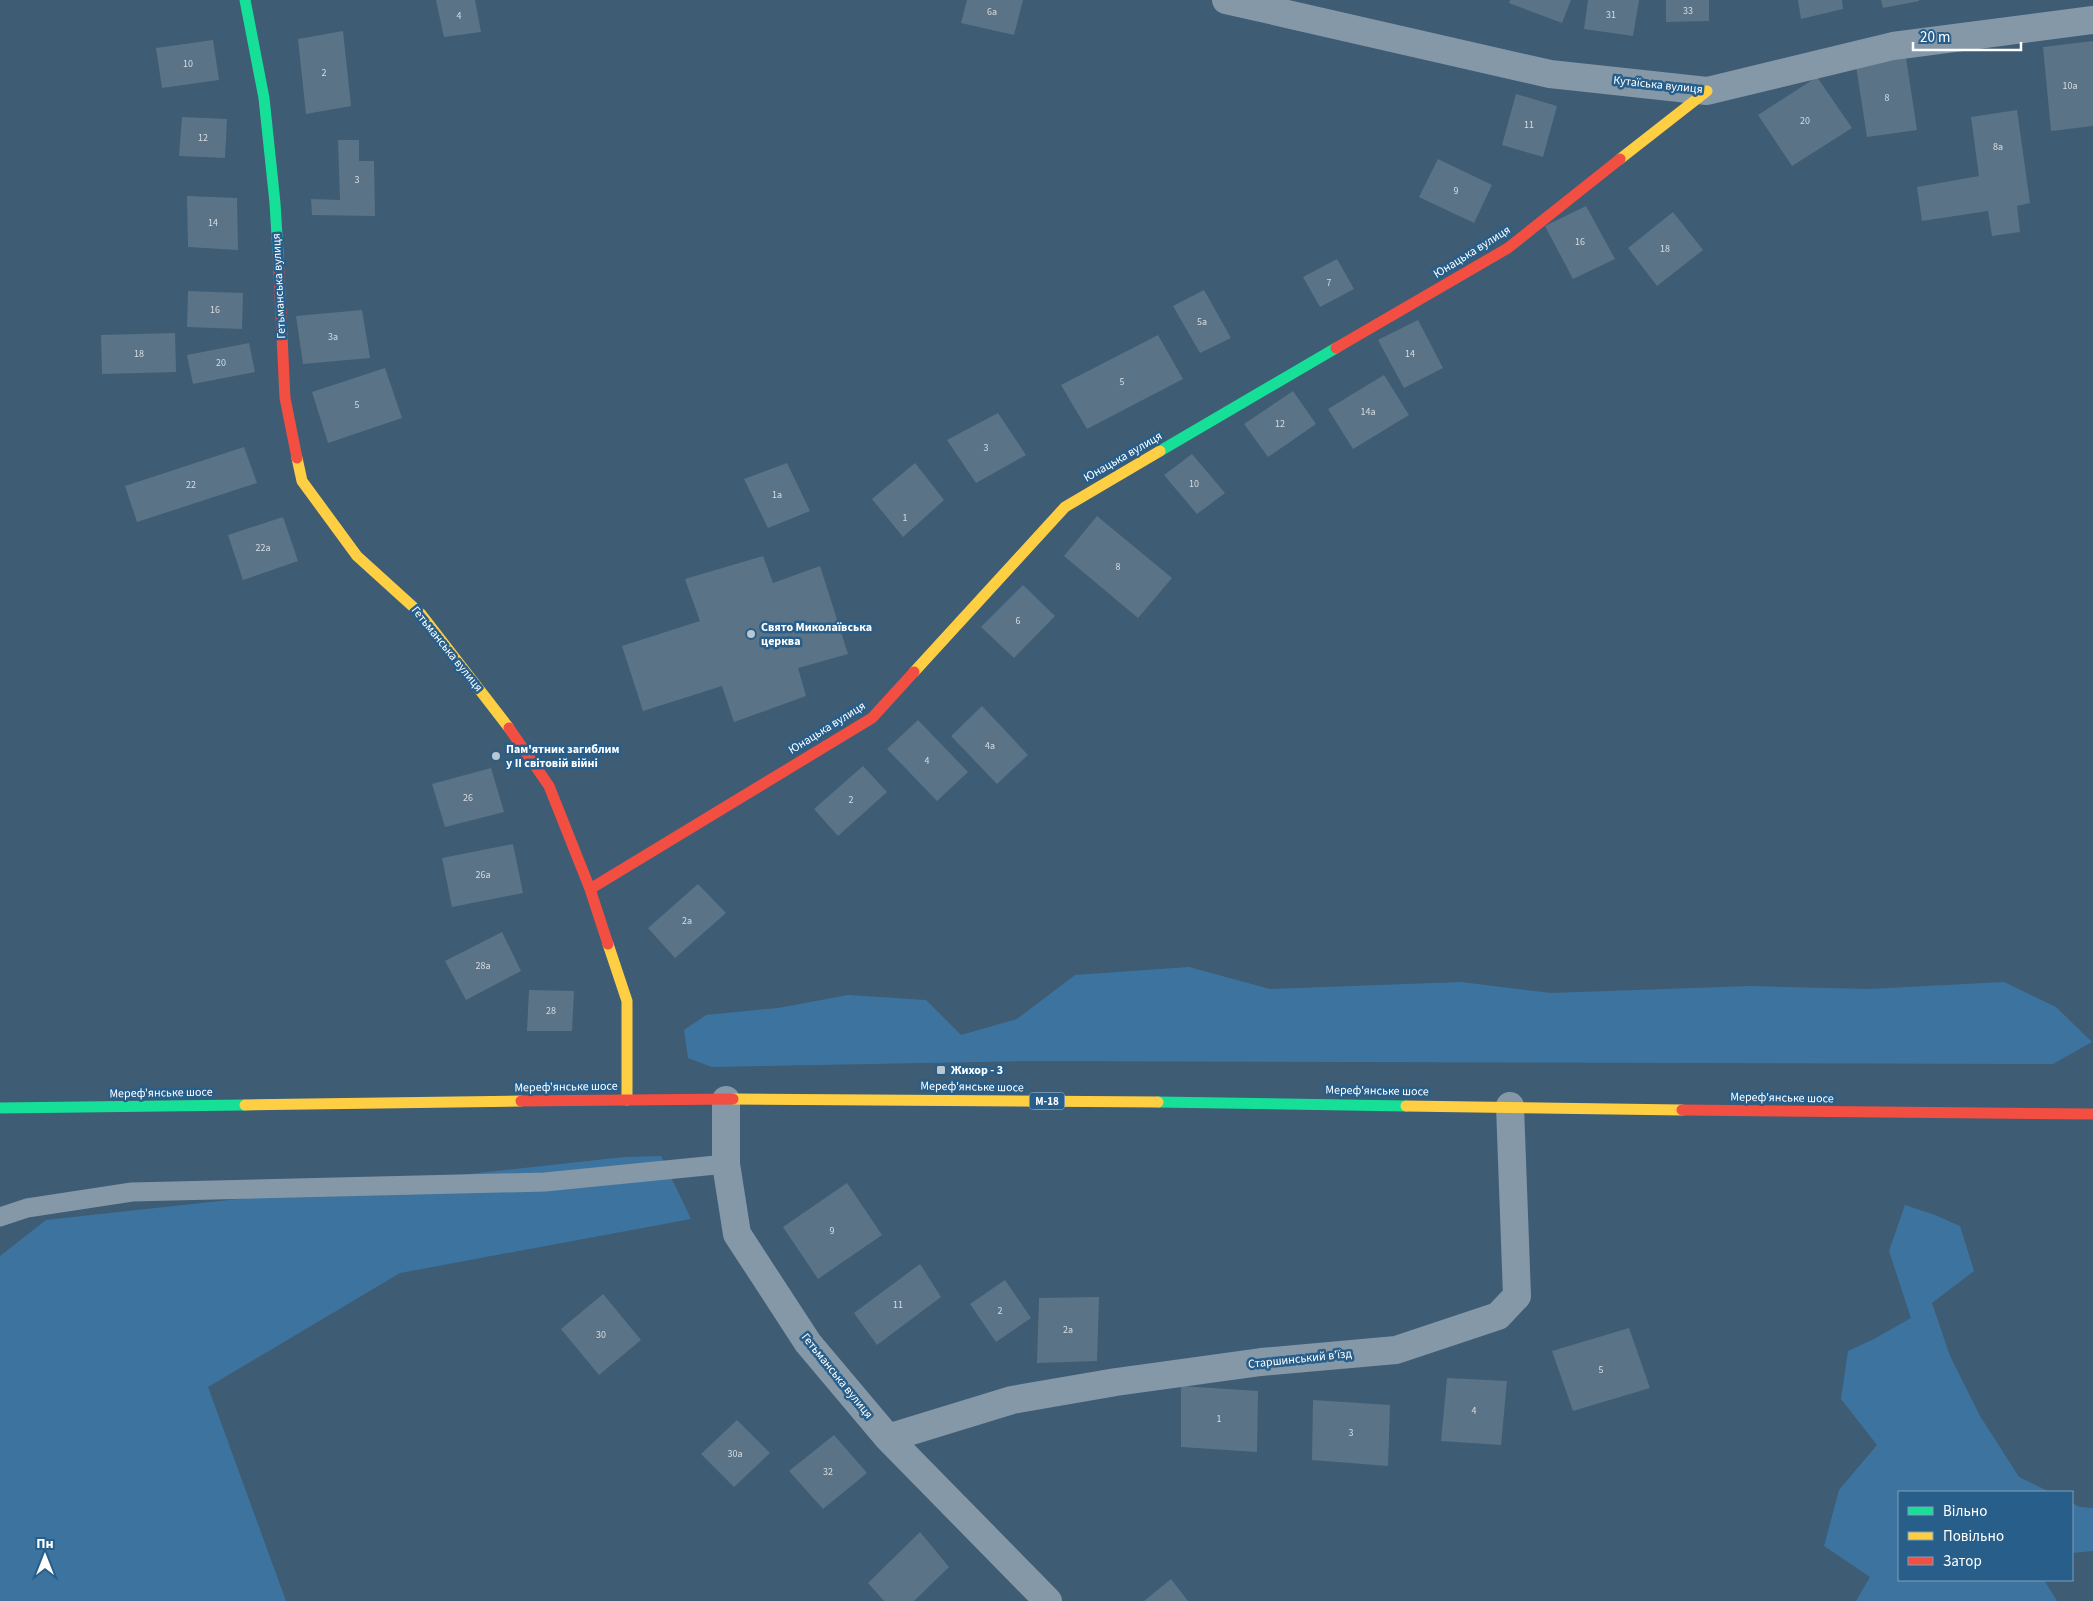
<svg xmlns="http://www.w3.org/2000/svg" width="2093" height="1601" viewBox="0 0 2093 1601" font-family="'Source Sans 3',sans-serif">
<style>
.green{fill:#3d749f}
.building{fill:#5b7386}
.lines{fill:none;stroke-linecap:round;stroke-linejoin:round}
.lane{stroke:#8598a8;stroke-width:19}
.street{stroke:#8598a8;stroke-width:28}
.fast{stroke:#16e098;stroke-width:11}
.slow{stroke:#ffcf43;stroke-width:11}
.jam{stroke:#f24e42;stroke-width:11}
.poi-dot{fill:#bbc6ce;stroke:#285e8a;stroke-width:2}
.labels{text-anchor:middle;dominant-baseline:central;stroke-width:5;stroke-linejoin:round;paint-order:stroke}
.number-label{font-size:10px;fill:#d6dce1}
.shield{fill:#285e8a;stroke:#becfdc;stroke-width:1}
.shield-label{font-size:11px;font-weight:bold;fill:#fff}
.street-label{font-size:12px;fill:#fff;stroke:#285e8a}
.poi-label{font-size:12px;font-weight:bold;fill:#fff;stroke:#285e8a;text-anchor:start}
</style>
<rect width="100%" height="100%" fill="#3e5c74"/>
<path class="green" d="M1189 967 1270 989 1461 982 1551 993 1750 986 1869 989 2004 982 2056 1007 2092 1042 2053 1064 1026 1061 712 1067 688 1058 684 1030 706 1015 778 1008 848 995 926 1000 961 1035 1017 1019 1075 975Z
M661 1156 691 1219 400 1273 208 1387 286 1601H0V1256L46 1220 624 1157Z
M1905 1205 1935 1215 1960 1226 1974 1271 1932 1303 1950 1356 1980 1416 2019 1477 2050 1492H1899V1580H2044L2057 1601H1856L1870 1577 1824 1546 1839 1490 1877 1445 1841 1399 1848 1351 1874 1339 1911 1318 1889 1251Z
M2072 1503 2080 1507 2093 1508V1551L2072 1553Z"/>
<path class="building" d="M436 0H475L481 32 444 37Z
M967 0H1023L1014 35 961 23Z
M1510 0H1571L1562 23 1509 3Z
M1588 0H1639L1633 36 1584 29Z
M1666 0H1709V21L1666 22Z
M1798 0H1842L1843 9 1801 19Z
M1881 0H1919V1L1883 8Z
M343 31 351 106 306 114 298 39Z
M213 40 219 80 162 88 156 48Z
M2093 41V126L2051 131 2043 47Z
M1906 58 1917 130 1867 137 1856 66Z
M1817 77 1852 128 1792 166 1758 115Z
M1516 94 1557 106 1543 157 1502 145Z
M2017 110 2030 203 2017 206 2020 232 1992 236 1988 211 1922 221 1917 187 1979 176 1971 117Z
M182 117 227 119 225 158 179 156Z
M338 140H359V161H374L375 216 312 215 311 199 340 200Z
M1438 159 1492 185 1474 223 1419 197Z
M187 196 237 198 238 250 188 247Z
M1586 206 1615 259 1573 279 1545 226Z
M1673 212 1703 250 1657 286 1628 248Z
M1337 259 1354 289 1320 307 1303 277Z
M1204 290 1231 338 1200 353 1173 306Z
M188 291 243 293 242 329 187 327Z
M362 310 370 358 303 364 296 316Z
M1418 320 1443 368 1404 388 1378 340Z
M175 333 176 372 102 374 101 335Z
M1158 335 1183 379 1087 429 1061 385Z
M249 343 255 372 193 384 187 355Z
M385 368 402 418 328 443 312 392Z
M1384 375 1409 415 1353 449 1328 409Z
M1293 391 1316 424 1268 457 1244 424Z
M998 413 1026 455 976 483 947 440Z
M244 447 257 483 137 522 125 486Z
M1192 454 1225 493 1197 514 1164 475Z
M787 463 810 511 768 528 744 479Z
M915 463 944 500 903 537 872 499Z
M1097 516 1172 578 1138 618 1064 556Z
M283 517 298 561 243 580 228 535Z
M763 556 773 583 820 566 848 654 798 668 806 696 734 722 722 686 643 711 622 646 700 621 685 579Z
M1023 585 1055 616 1014 658 981 627Z
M982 706 1028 755 997 784 951 736Z
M918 720 968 772 937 801 887 749Z
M863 766 887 792 838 836 814 809Z
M491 768 504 812 445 827 432 784Z
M513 844 523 893 452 907 442 858Z
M698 884 726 913 675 958 648 928Z
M502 932 521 971 466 1000 445 961Z
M529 990 574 991 572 1031H527Z
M847 1183 882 1235 818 1279 783 1227Z
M920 1264 941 1297 877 1345 854 1313Z
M1005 1280 1031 1318 996 1342 970 1304Z
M603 1294 641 1340 599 1375 561 1329Z
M1099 1297 1097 1361 1037 1363 1039 1298Z
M1629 1328 1650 1388 1573 1411 1552 1351Z
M1447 1378 1507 1381 1501 1445 1441 1441Z
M1181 1386 1258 1391 1257 1452 1181 1447Z
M1313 1400 1390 1405 1388 1466 1312 1460Z
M737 1420 770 1453 734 1487 701 1454Z
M834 1435 867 1473 823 1509 789 1471Z
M920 1532 949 1567 914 1601H884L868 1583Z
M1171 1579 1188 1601H1144Z"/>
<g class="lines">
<path class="lane" d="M0 1217 27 1208 132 1192 545 1182 726 1164"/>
<path class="street" d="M1226 0 1550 74 1707 91 1893 46 2093 20
M726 1100V1164L737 1234 808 1343 888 1438 1048 1601
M888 1438 1012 1400 1116 1382 1261 1362 1396 1350 1498 1316 1517 1296 1510 1106"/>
<path class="fast" d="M245 0 264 98 275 203 278 253
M1160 451 1336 348
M1158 1102 1406 1106
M0 1108 245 1105"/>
<path class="slow" d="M1620 159 1707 91
M297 458 302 481 357 556 421 614 509 728
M914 672 1065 507 1160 451
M608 944 627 1001V1100
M733 1099 1158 1102
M245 1105 521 1101
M1406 1106 1682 1110"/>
<path class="jam" d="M278 253 285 398 297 458
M1336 348 1508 248 1620 159
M509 728 549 786 590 889 608 944
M590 889 872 718 914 672
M521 1101 733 1099
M1682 1110 2093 1114"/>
</g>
<g class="poi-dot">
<circle cx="751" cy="634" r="5"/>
<circle cx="496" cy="756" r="5"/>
<rect x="936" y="1065" width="10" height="10" rx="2.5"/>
</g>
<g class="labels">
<g class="number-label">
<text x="1688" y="11">33</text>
<text x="992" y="12">6а</text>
<text x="1611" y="15">31</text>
<text x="459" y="16">4</text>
<text x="188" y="64">10</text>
<text x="324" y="73">2</text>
<text x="2070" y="86">10а</text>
<text x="1887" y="98">8</text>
<text x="1805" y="121">20</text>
<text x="1529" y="125">11</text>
<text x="203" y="138">12</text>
<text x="1998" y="147">8а</text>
<text x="357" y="180">3</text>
<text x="1456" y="191">9</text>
<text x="213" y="223">14</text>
<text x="1580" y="242">16</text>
<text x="1665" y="249">18</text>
<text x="1329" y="283">7</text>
<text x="215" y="310">16</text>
<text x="1202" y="322">5а</text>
<text x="333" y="337">3а</text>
<text x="139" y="354">18</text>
<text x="1410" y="354">14</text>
<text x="221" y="363">20</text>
<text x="1122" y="382">5</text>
<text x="357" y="405">5</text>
<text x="1368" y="412">14а</text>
<text x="1280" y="424">12</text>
<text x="986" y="448">3</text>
<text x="1194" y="484">10</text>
<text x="191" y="485">22</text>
<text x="777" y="495">1а</text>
<text x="905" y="518">1</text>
<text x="263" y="548">22а</text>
<text x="1118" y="567">8</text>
<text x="1018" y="621">6</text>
<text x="990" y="746">4а</text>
<text x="927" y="761">4</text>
<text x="468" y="798">26</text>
<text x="851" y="800">2</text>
<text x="483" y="875">26а</text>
<text x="687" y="921">2а</text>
<text x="483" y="966">28а</text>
<text x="551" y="1011">28</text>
<text x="832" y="1231">9</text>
<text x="898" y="1305">11</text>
<text x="1000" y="1311">2</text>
<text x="1068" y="1330">2а</text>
<text x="601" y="1335">30</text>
<text x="1601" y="1370">5</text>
<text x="1474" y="1411">4</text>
<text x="1219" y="1419">1</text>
<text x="1351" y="1433">3</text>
<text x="735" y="1454">30а</text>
<text x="828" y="1472">32</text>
</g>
<rect class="shield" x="1029.5" y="1092.5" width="35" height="17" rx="4"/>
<g class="shield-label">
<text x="1047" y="1101">М-18</text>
</g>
<g class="street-label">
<text transform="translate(1658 85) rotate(6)">Кутаїська вулиця</text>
<text transform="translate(1472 252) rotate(-32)">Юнацька вулиця</text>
<text transform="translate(279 286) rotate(-93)">Гетьманська вулиця</text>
<text transform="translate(1123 457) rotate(-30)">Юнацька вулиця</text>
<text transform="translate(447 649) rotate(51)">Гетьманська вулиця</text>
<text transform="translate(827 728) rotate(-32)">Юнацька вулиця</text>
<text transform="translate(566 1087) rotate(-1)">Мереф'янське шосе</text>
<text transform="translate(972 1087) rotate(1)">Мереф'янське шосе</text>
<text transform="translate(1377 1091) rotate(1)">Мереф'янське шосе</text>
<text transform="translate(161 1093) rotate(-1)">Мереф'янське шосе</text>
<text transform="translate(1782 1098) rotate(1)">Мереф'янське шосе</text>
<text transform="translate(1300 1359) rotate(-6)">Старшинський в’їзд</text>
<text transform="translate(837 1376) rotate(51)">Гетьманська вулиця</text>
</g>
<g class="poi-label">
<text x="761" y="627">Свято Миколаївська<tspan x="761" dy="14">церква</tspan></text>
<text x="506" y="749">Пам'ятник загиблим<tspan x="506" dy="14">у II світовій війні</tspan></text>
<text x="951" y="1070">Жихор - 3</text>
</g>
</g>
<rect x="1898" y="1491" width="175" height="90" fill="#285e8a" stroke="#7e9eb9"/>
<rect x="1908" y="1507" width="25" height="8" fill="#16e098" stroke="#7e9eb9"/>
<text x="1943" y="1516" font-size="15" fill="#ffffff">Вільно</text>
<rect x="1908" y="1532" width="25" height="8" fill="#ffcf43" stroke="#7e9eb9"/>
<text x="1943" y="1541" font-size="15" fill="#ffffff">Повільно</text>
<rect x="1908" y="1557" width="25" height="8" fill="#f24e42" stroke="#7e9eb9"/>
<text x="1943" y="1566" font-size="15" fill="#ffffff">Затор</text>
<g transform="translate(45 1556)" stroke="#285e8a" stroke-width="4" paint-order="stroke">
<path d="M0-4L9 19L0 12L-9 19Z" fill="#ffffff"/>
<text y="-8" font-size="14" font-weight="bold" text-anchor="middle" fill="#ffffff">Пн</text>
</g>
<path d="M1913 42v8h108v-8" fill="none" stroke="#ffffff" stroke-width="2.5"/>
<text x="1920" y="42" font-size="15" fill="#ffffff" stroke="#285e8a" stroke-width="4" paint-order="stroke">20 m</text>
</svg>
